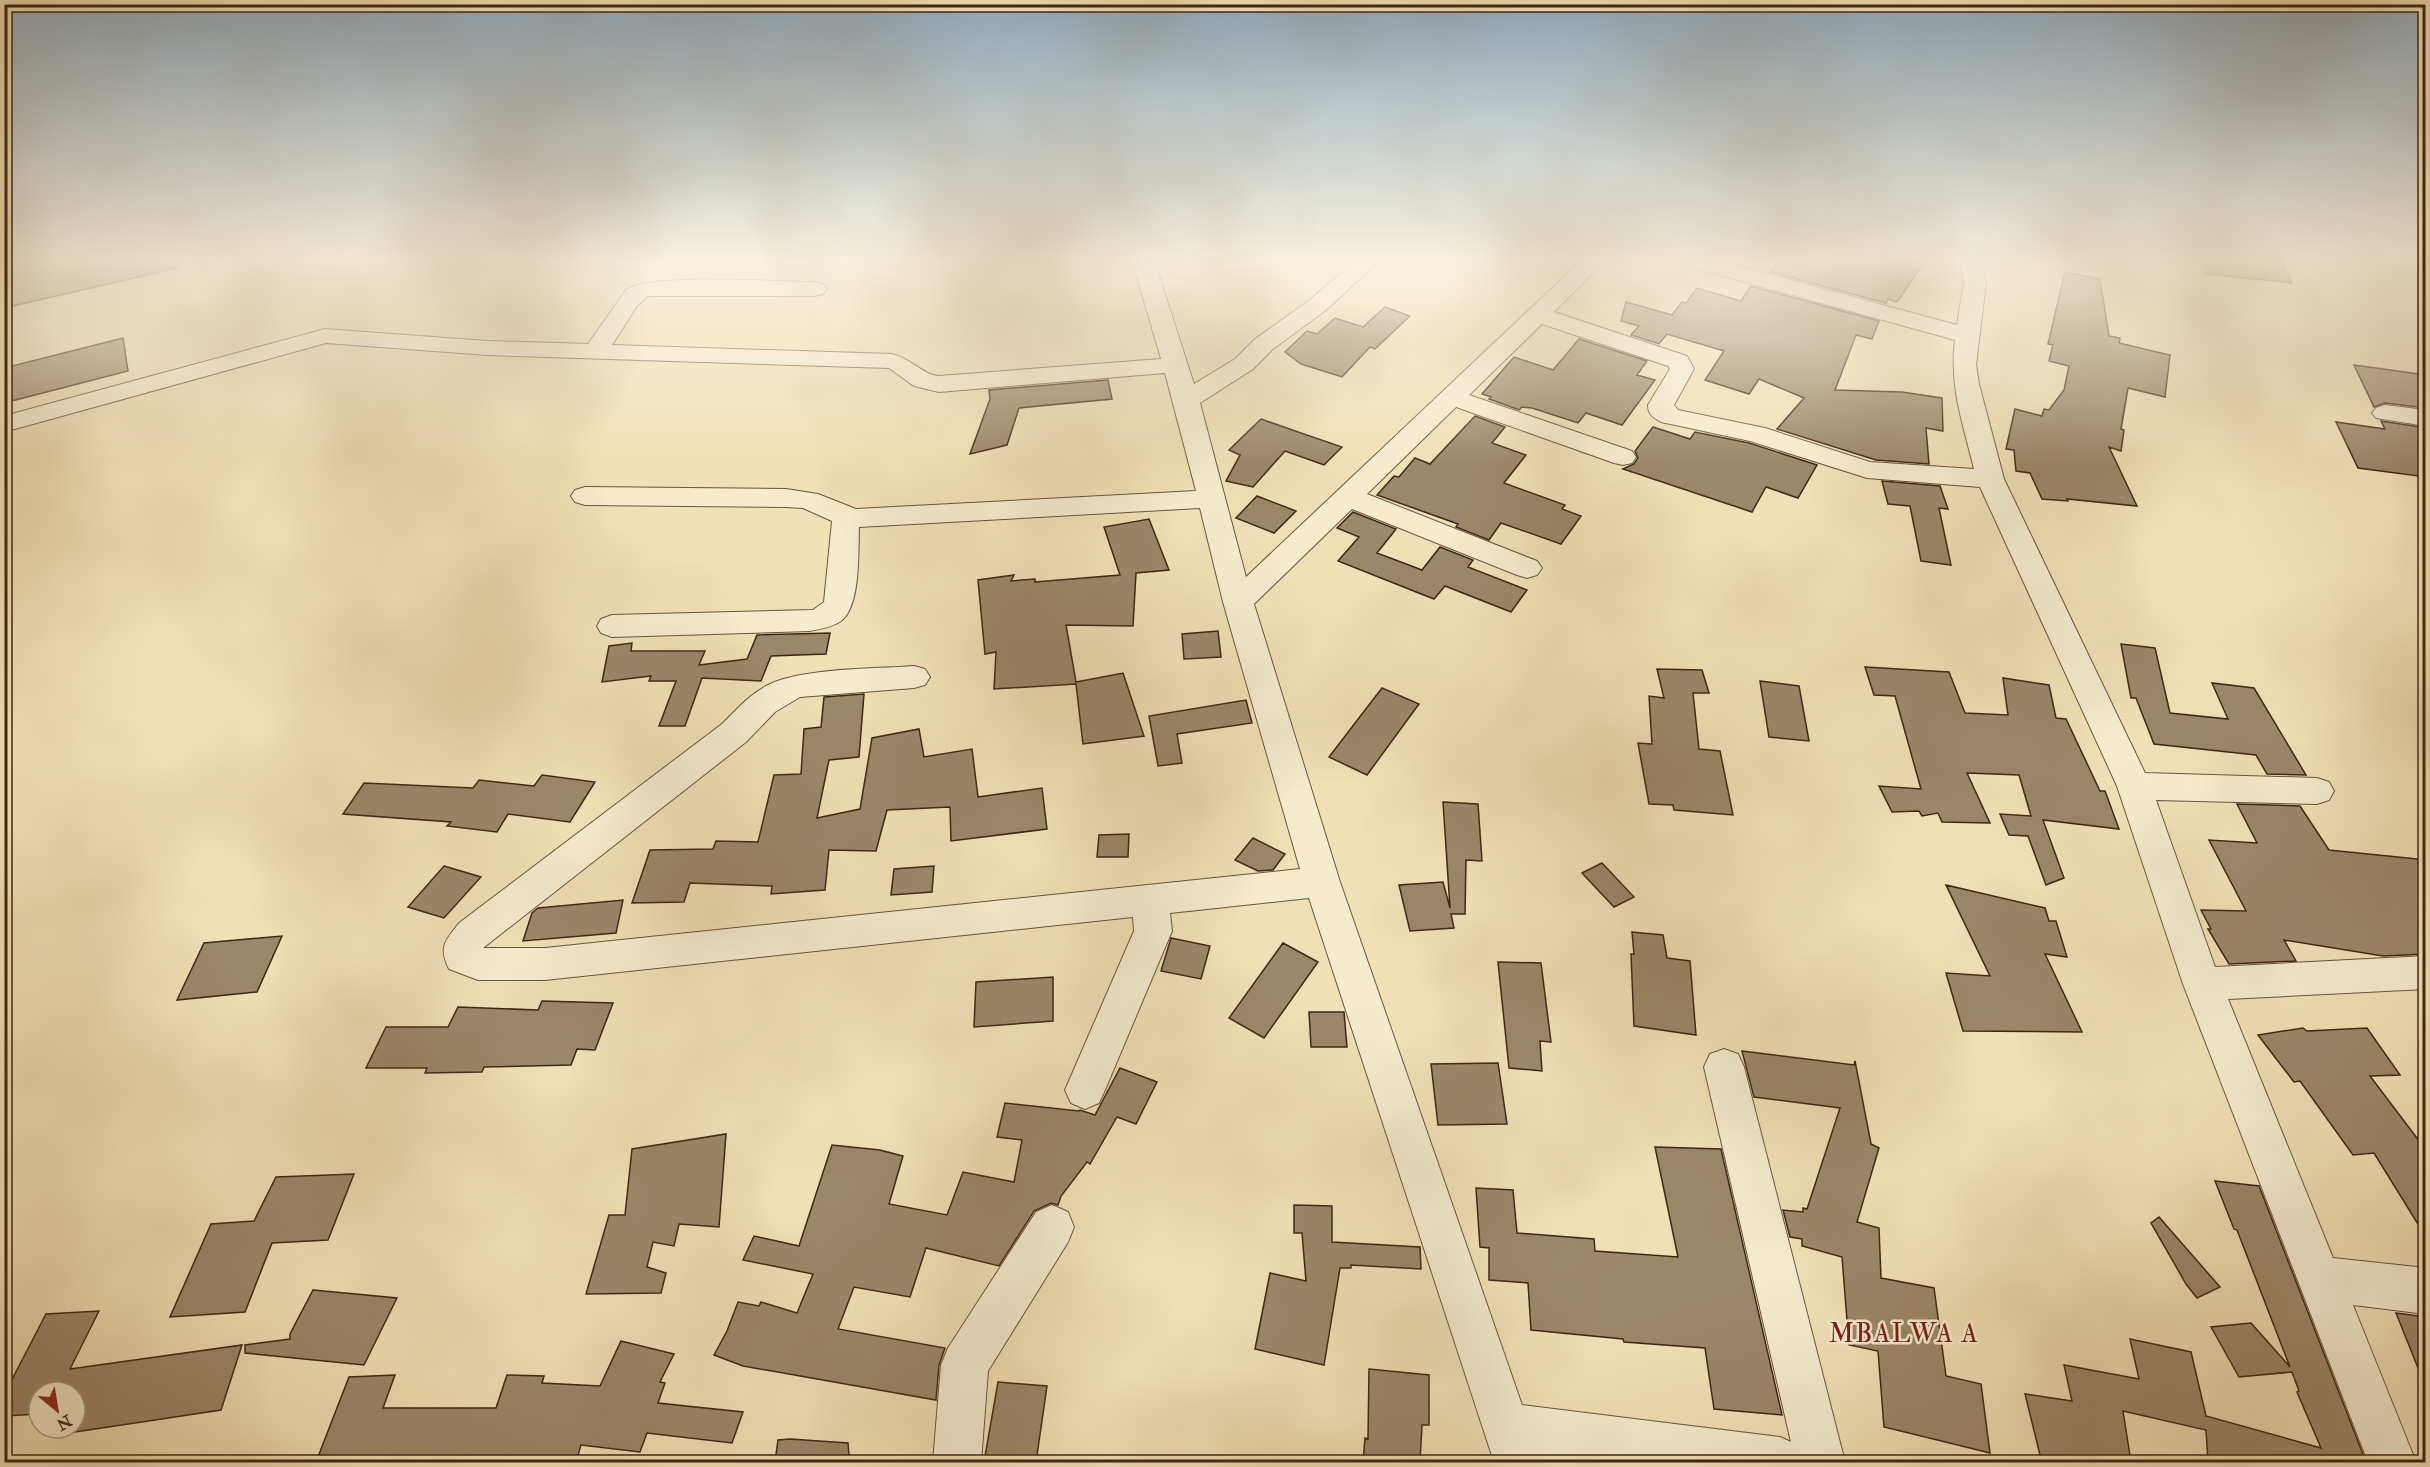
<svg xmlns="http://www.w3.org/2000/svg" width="2430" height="1467" viewBox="0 0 2430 1467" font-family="'IM FELL Double Pica',serif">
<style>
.building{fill:#9b8769;stroke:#3e2717;stroke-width:1.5}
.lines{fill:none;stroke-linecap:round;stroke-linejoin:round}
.minor-casing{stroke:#6a553e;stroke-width:2}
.minor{fill:#f5ebcf;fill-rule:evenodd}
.labels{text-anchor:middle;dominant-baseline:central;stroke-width:5;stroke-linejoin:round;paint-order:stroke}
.near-quarter-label{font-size:26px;letter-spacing:1.5px;fill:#7a1f14;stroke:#f5ebcf}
</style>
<rect width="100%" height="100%" fill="#f0e0b5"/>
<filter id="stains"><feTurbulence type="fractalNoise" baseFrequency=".00333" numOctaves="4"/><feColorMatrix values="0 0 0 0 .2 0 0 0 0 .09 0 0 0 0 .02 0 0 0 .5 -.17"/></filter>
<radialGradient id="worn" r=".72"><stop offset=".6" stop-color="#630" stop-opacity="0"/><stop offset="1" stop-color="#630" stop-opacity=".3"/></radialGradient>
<path class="building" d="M4 260H53V265L75 260H177L178 268 4 308Z
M1780 260H1926L1897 302 1888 299 1886 303 1770 272Z
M2206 260H2280L2292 283 2206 274Z
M2065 272 2100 279 2109 336 2120 338 2119 343 2170 355 2165 397 2128 388 2121 429 2124 430 2121 451 2109 447 2137 506 2067 499 2068 501 2042 499 2030 473 2016 471 2014 450 2006 449 2015 409 2042 416 2044 409 2049 410 2064 390 2069 366 2049 361 2053 345 2048 344Z
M1751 286 1879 321 1872 339 1856 335 1835 390 1902 392 1942 398 1943 431 1926 428 1929 464 1876 460 1777 429 1804 398 1759 379 1749 394 1705 380 1724 351 1667 334 1659 344 1631 335 1639 326 1621 321 1626 302 1672 315 1682 302 1686 303 1697 288 1741 301Z
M1385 307 1410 316 1375 349 1370 347 1342 377 1301 364 1285 352 1307 331 1317 334 1335 318 1363 327Z
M123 338 128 371 4 403V368Z
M1579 339 1647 361 1637 375 1655 380 1622 425 1586 413 1578 423 1532 408 1522 407 1519 410 1489 399 1491 397 1482 394 1514 357 1553 370Z
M2354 365 2426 375V408L2385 403 2374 407Z
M1108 380 1112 399 1019 408 1007 445 970 454 990 399 989 390Z
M1475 416 1505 427 1492 443 1526 455 1504 483 1565 505 1562 509 1581 516 1561 544 1501 523 1489 540 1456 527 1458 524 1377 495 1394 476 1399 477 1415 458 1430 464Z
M1261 419 1301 433 1342 447 1324 465 1285 451 1253 487 1226 481 1240 455 1229 450Z
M2381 421 2426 428V477L2358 468 2336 422 2385 429Z
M1653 427 1690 439 1695 432 1749 443 1817 465 1798 498 1766 487 1752 512 1623 469 1634 464 1638 458 1635 451Z
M1882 481 1940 486 1948 509 1939 508 1951 565 1921 561 1910 506 1888 504Z
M1257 496 1296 511 1274 533 1236 518Z
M1353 512 1396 529 1377 553 1422 570 1440 547 1473 560 1468 567 1527 590 1511 612 1445 586 1434 599 1338 561 1359 537 1337 528Z
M1149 519 1169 570 1136 573 1133 626 1066 625 1076 682 1123 673 1144 736 1083 744 1076 684 994 689 996 652 985 654 978 580 1014 575 1011 581 1035 579V582L1120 575 1104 527Z
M1218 631 1221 657 1184 659 1182 634Z
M830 633 826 654 771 656 761 681 702 678 685 726H659L676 681H649L651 676 602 682 609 646 632 643 631 651H705L699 665 747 659 757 635Z
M2121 644 2155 648 2170 713 2228 719 2212 683 2254 688 2306 775 2267 774 2256 755 2154 744 2136 698H2131Z
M1865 667 1949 672 1965 713 2008 715 2003 678 2049 685 2056 718 2066 719 2100 791H2105L2119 829 2043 820 2064 878 2046 885 2028 836 2009 835 2000 814 2031 816 2019 775 1967 773 1990 823 1942 822 1938 813 1922 816 1919 811 1892 812 1879 786 1921 789 1895 696 1874 695Z
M1657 669 1702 670 1709 693H1693L1699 749 1720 751 1733 815 1674 810 1673 805 1649 804 1638 743 1652 744 1649 696 1664 698Z
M1760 681 1799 686 1809 741 1769 737Z
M1382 688 1419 704 1367 775 1329 757Z
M864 694 859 757 829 760 817 818 860 809 872 738 919 729 924 757 972 749 978 797 1042 788 1047 829 951 841 950 807 887 810 876 851 829 850 825 890 771 894 772 886 690 883 684 902 632 903 650 850 713 849 716 841 758 842 774 775 801 774 804 729 821 727 824 697Z
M1246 700 1252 723 1177 734 1182 763 1158 766 1149 716Z
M542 775 595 782 570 822 508 814 497 832 447 826 451 822 343 814 364 783 473 788 479 780 534 786Z
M1443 802 1478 804 1482 861 1466 860 1465 914H1451L1454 928 1410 931 1399 885 1443 882 1450 908Z
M2237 804 2300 806 2329 850 2417 859 2426 874V954L2383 956 2284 940 2296 961 2229 964 2208 929H2211L2201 910 2246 911 2209 840 2257 843Z
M1129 834 1128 857H1097L1099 835Z
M1253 838 1285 854 1273 870 1258 871 1235 860Z
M1602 863 1634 897 1614 907 1582 873Z
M444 866 481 877 444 918 408 907Z
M934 866 932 892 891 895 894 869Z
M1946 885 2045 908 2049 921H2056L2067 957 2045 954 2082 1032 1963 1031 1946 973 1990 976Z
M623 900 616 933 523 941 532 913 538 908Z
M1632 932 1663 935 1667 958 1690 961 1696 1035 1634 1026 1631 954H1634Z
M282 936 257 992 177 1000 204 943Z
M1171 938 1210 946 1201 979 1161 971Z
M1283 943 1318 962 1264 1038 1229 1018Z
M1498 962 1541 963 1551 1042 1540 1041 1542 1071 1509 1068Z
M1053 977V1021L974 1027 976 982Z
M542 1001 613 1003 595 1050 577 1049 571 1065 484 1067 482 1072 425 1073 427 1068H366L386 1027H448L458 1007 538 1010Z
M1309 1012H1344L1347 1047H1311Z
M2303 1028 2307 1031 2367 1028 2400 1075 2370 1076 2426 1150V1237L2374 1153 2353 1155 2300 1081 2294 1082 2258 1035Z
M1742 1051 1854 1065 1855 1061 1871 1144 1879 1148 1857 1222 1879 1228 1881 1278 1934 1288 1946 1376 1981 1384 1990 1453 1884 1427 1878 1351 1849 1345 1842 1257 1802 1246V1239L1790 1237 1783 1210 1803 1212V1208L1807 1209 1840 1108 1754 1097Z
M1498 1063 1507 1124 1438 1125 1431 1064Z
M1120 1068 1157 1082 1136 1124 1117 1117 1090 1164 1087 1162 1061 1196 1058 1205 1051 1203 1034 1211 999 1266 926 1248 910 1297 854 1287 838 1329 945 1348 939 1365 936 1400 743 1366 714 1355 727 1331 738 1302 759 1306 761 1302 797 1313 813 1274 743 1260 754 1236 799 1246 832 1145 880 1150 903 1156 889 1204 947 1215 963 1172 1014 1182 1022 1140 997 1137 1005 1103 1079 1111 1080 1110 1095 1115Z
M726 1134 719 1227 679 1224 674 1246 653 1242 647 1267 666 1273 661 1293 586 1294 609 1215H625L632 1149Z
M1655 1147 1721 1149 1782 1415 1714 1409 1705 1348 1624 1342 1623 1339 1531 1330 1528 1283 1489 1280V1248L1480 1247 1476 1188 1513 1190 1517 1233 1594 1239 1595 1251 1678 1257Z
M354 1174 328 1240 272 1243 245 1312 170 1317 211 1224 254 1221 276 1177Z
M2215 1181 2259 1186 2366 1462H2208L2206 1430 2123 1411 2131 1462H2069L2041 1459 2025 1394 2072 1401 2064 1365 2139 1379 2130 1339 2191 1352 2206 1416 2321 1448 2297 1392 2299 1391 2292 1372 2239 1377 2211 1327 2251 1323 2290 1367 2237 1230 2234 1229Z
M1294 1205 1332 1206V1242L1420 1247 1421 1269 1351 1265V1268H1340L1324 1365 1255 1349 1270 1273 1306 1281 1302 1233H1294Z
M2159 1217 2220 1287 2197 1298 2186 1284 2151 1223Z
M313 1290 397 1298 364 1365 245 1353V1345L290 1339V1334Z
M99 1311 70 1369 242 1345 221 1410 55 1435 58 1428H75V1392H39V1414L4 1416V1395L46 1314Z
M2396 1313 2426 1317V1383H2424Z
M621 1341 674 1354 660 1382 665 1383 658 1403 743 1412 732 1443 647 1433 640 1452 581 1445 576 1462H316L349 1377 395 1375 383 1408H496L507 1375 544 1376 542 1383 600 1386Z
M1369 1369 1429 1375V1425H1422L1420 1462H1363L1365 1438 1368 1439Z
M998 1382 1047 1386 1036 1462H984Z
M790 1439 848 1443 849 1455 838 1456 836 1462H796L797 1460 775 1462 778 1440Z"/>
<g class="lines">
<g class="minor-casing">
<path id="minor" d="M1132 260H1154L1194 384 1235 359 1255 339 1310 300 1356 260H1380L1326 310 1273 349 1253 369 1200 403 1246 577 1582 260H1606L1554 312 1687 356 1694 369 1674 405 1678 410 1765 428 1870 462 1974 469C1963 424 1949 386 1955 340L1684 265 1681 260H1716L1957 325 1964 282 1960 260H1982L1986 282 1976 365 1979 384 2004 479 2145 773 2317 778 2329 782 2334 791 2329 800 2317 804 2156 800 2215 967 2426 956V989L2228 999 2333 1258 2426 1268V1314L2353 1305 2416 1462H2368L2183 984 2117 786 1980 487 1867 478 1750 441 1661 422C1653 417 1648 415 1648 405L1670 369 1668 366 1542 324 1469 395 1632 451 1636 457 1632 463 1623 465 1614 463 1456 407 1367 494 1537 561 1542 568 1537 575 1527 578 1517 575 1352 509 1254 604 1340 882 1522 1405 1780 1437 1791 1442 1704 1067 1710 1054 1724 1049 1738 1054 1744 1067 1845 1462H1594L1540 1456 1542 1462H1494L1309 898 1170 913 1172 931 1105 1090 1099 1103 1085 1109 1071 1103 1065 1090 1134 931 1133 917 545 980H478L449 969C438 947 445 941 459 923L722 724C736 710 750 694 768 685 801 668 874 669 914 666L925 669 930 677 925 685 914 688 800 697 775 712 746 742 483 948H545L1300 869 1223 602 1200 508 859 527C858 551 861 606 841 621 833 627 820 629 810 631L612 637 601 633 597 626 601 619 612 615 813 610 824 602 832 521 803 508 786 507 585 505 575 502 571 496 575 490 585 487 786 489 818 494 856 509 1196 491 1165 373 939 392 914 386 889 368 487 355 326 343 4 432V416L325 329 487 341 588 344 626 290C650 273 779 282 815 282L823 284 827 289 823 294 815 296H648L637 306 612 345 892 354C912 359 923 375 939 376L1161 359Z
M2375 260H2426V272L2378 265Z
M2385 405 2426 410V426L2376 418 2372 413 2376 408Z
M1052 1205 1068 1212 1074 1227 1068 1242 988 1371 981 1462H933L941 1365 948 1348 1036 1212Z"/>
</g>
<use href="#minor" class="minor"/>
</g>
<linearGradient id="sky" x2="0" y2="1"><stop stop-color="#93acbe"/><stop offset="0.56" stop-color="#f8f1de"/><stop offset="1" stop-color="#f8f1de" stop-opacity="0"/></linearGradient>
<rect width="2430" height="465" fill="url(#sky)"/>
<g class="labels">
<g class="near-quarter-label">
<text x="1904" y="1334">MBALWA A</text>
</g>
</g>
<rect width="2430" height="1467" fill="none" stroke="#f0e0b5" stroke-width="24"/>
<rect x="6" y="6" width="2418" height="1455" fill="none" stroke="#3e2717" stroke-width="3"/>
<rect x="12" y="12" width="2406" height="1443" fill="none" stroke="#3e2717" stroke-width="1.5"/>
<g transform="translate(57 1410) rotate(150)"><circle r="28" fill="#f5ebcf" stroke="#ac9d85" stroke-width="1.5"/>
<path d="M0-4.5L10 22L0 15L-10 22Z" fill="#8f2418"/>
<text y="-9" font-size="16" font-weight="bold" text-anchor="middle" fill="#3e2717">N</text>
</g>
<rect width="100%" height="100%" filter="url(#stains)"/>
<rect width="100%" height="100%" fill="url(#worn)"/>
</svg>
